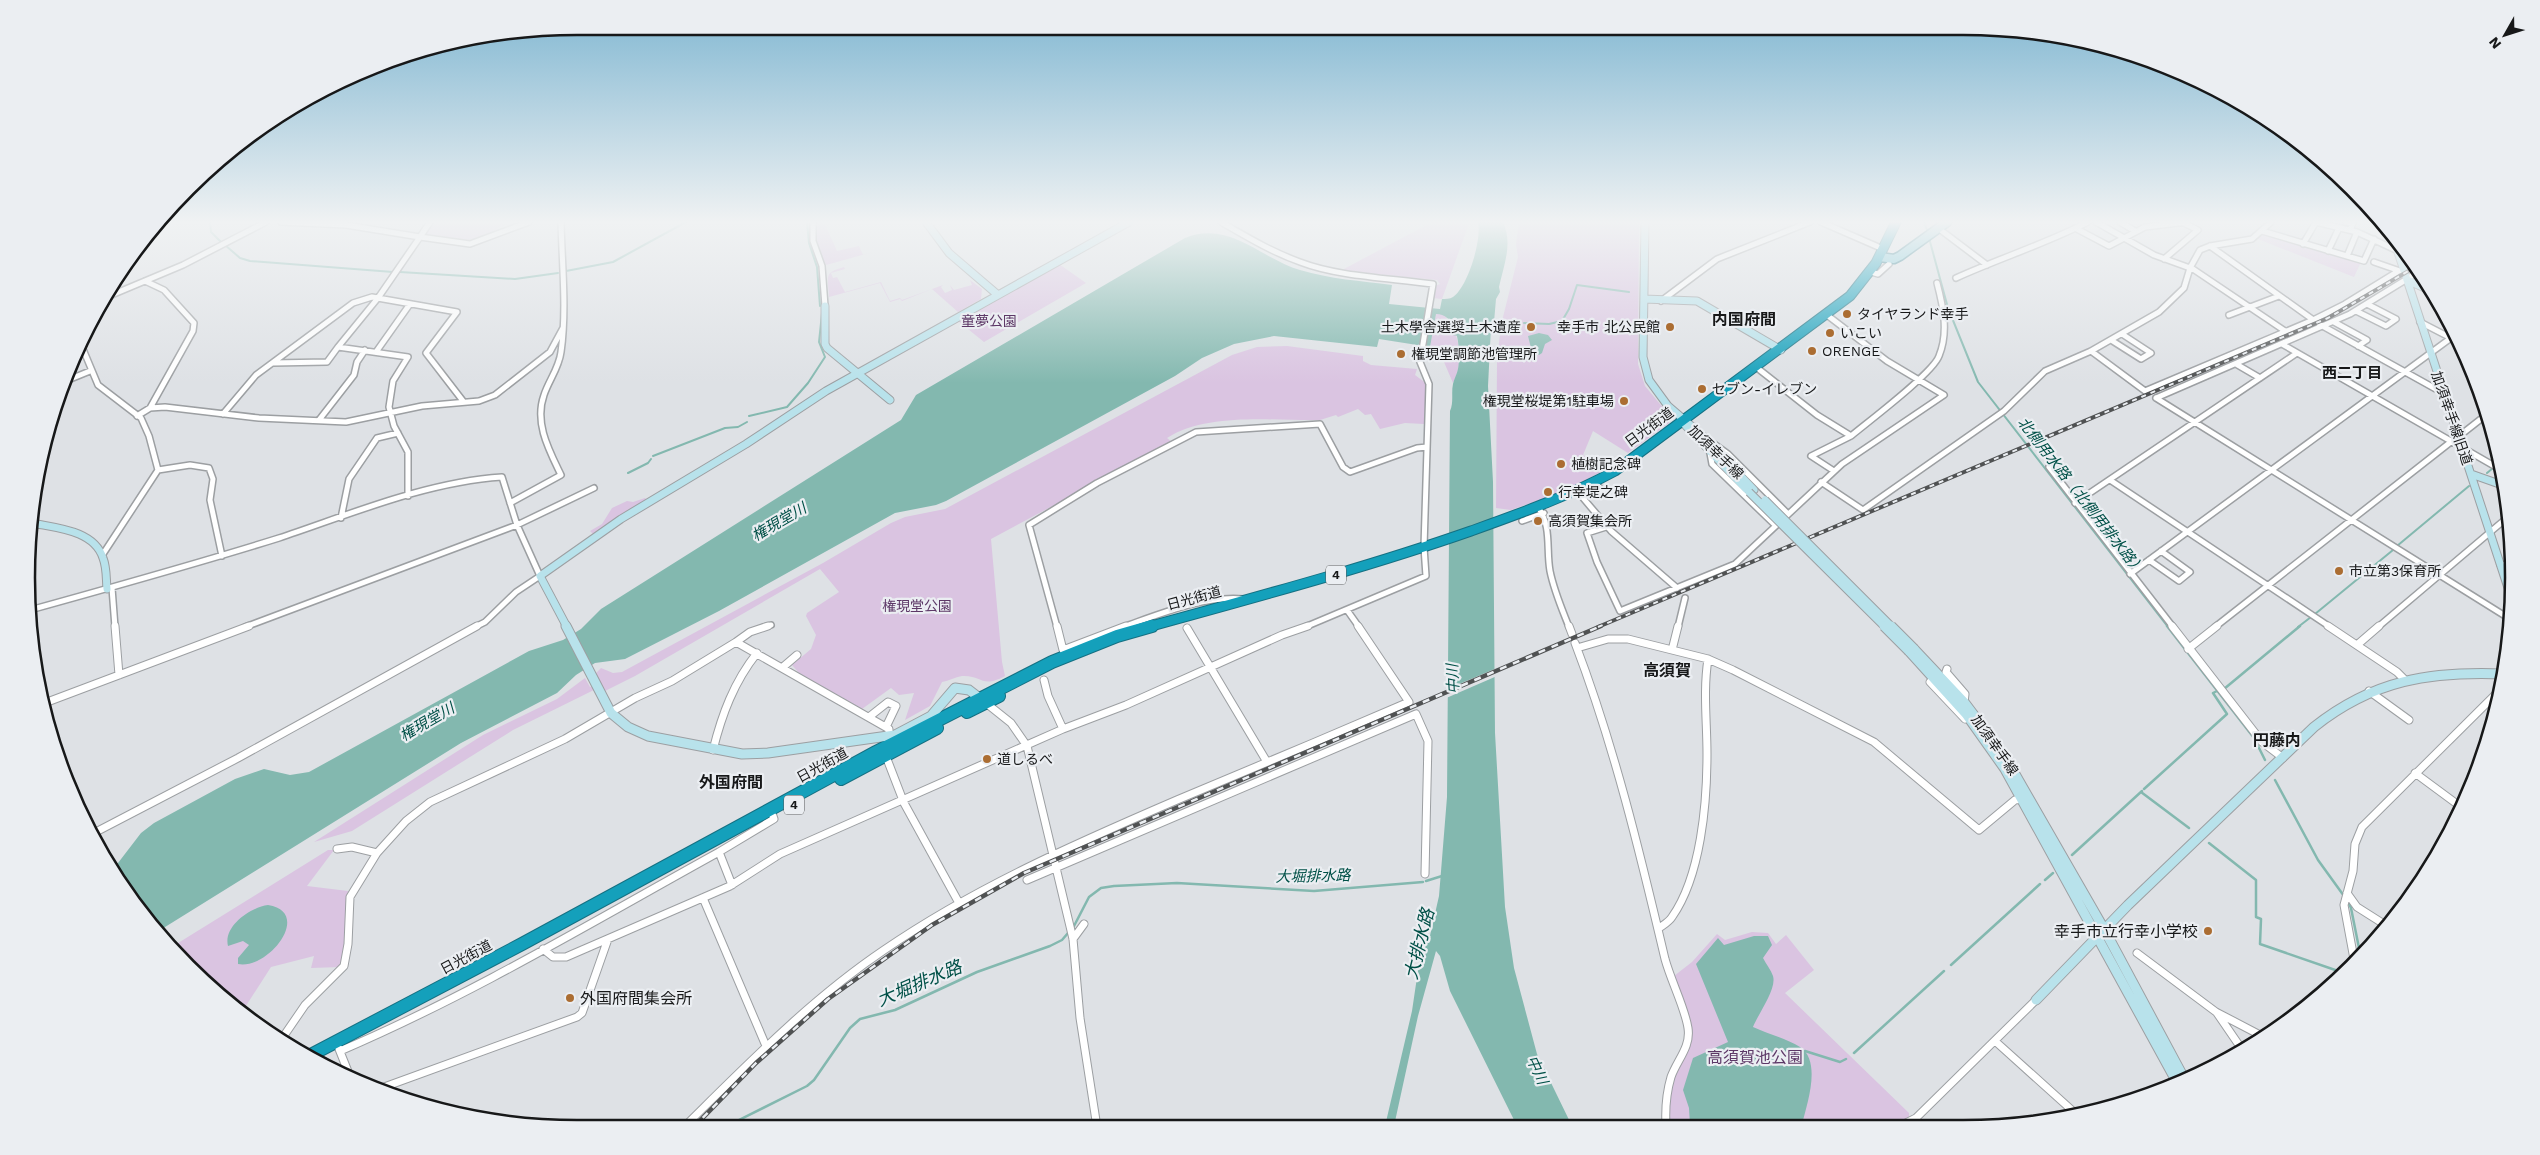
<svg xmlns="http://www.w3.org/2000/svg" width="2540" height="1155" viewBox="0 0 2540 1155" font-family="'Work Sans','Noto Sans JP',sans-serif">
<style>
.green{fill:#dac4e1}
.water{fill:#83b8af}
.pier{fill:#dee1e5}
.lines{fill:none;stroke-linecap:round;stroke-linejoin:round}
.stream-far1{stroke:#83b8af;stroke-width:2}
.stream{stroke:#83b8af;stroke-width:2.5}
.river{stroke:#83b8af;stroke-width:9}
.street-tunnel{stroke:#b6b9bc;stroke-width:7;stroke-dasharray:7 3;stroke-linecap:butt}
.street-far1-casing{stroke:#9c9fa2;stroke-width:8}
.street-casing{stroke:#9c9fa2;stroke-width:9}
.secondary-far1-casing{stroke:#9c9fa2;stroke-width:9}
.secondary-casing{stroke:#9c9fa2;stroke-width:11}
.primary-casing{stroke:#157082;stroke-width:11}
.highway-far1-casing{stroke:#157082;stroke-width:11}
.highway-casing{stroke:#157082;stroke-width:14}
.street-far1{stroke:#fff;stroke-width:5}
.street{stroke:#fff;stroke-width:7}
.secondary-far1{stroke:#b8e2eb;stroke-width:7}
.secondary{stroke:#b8e2eb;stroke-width:9}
.primary{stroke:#72c6d6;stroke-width:8}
.highway-far1{stroke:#14a0bb;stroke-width:9}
.highway{stroke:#14a0bb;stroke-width:12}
.rail-far1-casing{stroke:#505253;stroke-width:4}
.rail-casing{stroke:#505253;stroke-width:4.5}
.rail-far1{stroke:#ebeef2;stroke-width:2;stroke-dasharray:5;stroke-linecap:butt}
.rail{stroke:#ebeef2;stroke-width:2.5;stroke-dasharray:7;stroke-linecap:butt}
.secondary-bridge-far1-casing{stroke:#9c9fa2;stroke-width:9;stroke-linecap:butt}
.secondary-bridge-casing{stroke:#9c9fa2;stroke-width:11;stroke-linecap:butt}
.secondary-bridge-far1{stroke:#b8e2eb;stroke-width:7}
.secondary-bridge{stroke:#b8e2eb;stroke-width:9}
.poi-dot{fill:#ab6d32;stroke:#ebeef2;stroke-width:2}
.labels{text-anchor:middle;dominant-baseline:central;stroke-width:4.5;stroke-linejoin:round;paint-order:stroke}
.shield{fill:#ebeef2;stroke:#57585a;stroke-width:1}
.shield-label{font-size:12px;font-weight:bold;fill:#171819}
.poi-label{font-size:14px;fill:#171819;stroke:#ebeef2;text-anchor:start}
.park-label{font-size:14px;fill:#5d3867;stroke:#ebeef2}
.street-label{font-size:14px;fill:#171819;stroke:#ebeef2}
.neighbourhood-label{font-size:15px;font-weight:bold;fill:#171819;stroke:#ebeef2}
.water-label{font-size:15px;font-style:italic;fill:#005047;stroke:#ebeef2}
.quarter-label{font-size:16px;font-weight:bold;fill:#171819;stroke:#ebeef2}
.near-poi-label{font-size:16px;fill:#171819;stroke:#ebeef2;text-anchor:end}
.near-park-label{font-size:16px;fill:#5d3867;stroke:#ebeef2}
.near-water-label{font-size:18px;font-style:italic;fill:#005047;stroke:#ebeef2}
.rim{fill:none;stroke:#171819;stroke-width:2.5}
</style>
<rect width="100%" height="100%" fill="#dee1e5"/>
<path class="green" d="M431 222 501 223 507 222C475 247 461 240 424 235L427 234H423Z
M817 222H824L837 251 859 246 863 255 873 252 826 265 817 243Z
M1432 222H1463L1464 225 1468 226 1442 299 1433 298 1435 286 1440 284 1437 280 1345 271 1344 269Z
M1519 222H1639L1638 364 1645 386 1669 415V423L1628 453 1593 431 1583 455 1607 469 1562 492 1511 510 1496 508 1497 360 1501 325 1518 257 1516 244Z
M2263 233 2361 262 2354 277 2258 239Z
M1059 264 1086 283 984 342 958 321Z
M844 267 845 269 831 273 833 278 837 277 845 292 881 282 890 301 900 298 902 300 943 285 941 287 945 293 952 290 950 285 954 290 972 285 970 280 982 289 981 299 958 312 932 289 902 301 900 299 890 302 880 283 829 297C828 276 823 273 844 267Z
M1436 313 1443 314C1460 333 1465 360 1453 383L1444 362 1430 347Z
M1287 346 1363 356V361L1371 365 1417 369 1415 375 1427 384 1424 424 1405 423 1380 429 1371 414 1365 415 1358 409 1338 417 1336 415 1320 420C1272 421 1208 412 1167 438L1172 442 991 539 1002 662 1005 676C981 689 983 675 962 676 955 677 949 681 942 682L930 706 905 720 914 693 899 695 891 688 862 709 799 673 792 665 811 649 816 635 806 616 807 613 839 592 820 569 635 676 605 691 602 686 513 730 352 831 314 842 483 735 557 699 585 678 590 687 600 683 596 673 601 668 613 673 622 672 823 563 891 523 905 517 945 509 1232 355 1257 347Z
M645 498 646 499 594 535 590 531 602 524 612 508 627 501 633 502Z
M328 850H334L307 886 348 891 346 941 340 967 311 968 314 956 271 967 242 1012 214 992 170 948Z
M1752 932 1768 933 1776 944 1786 935 1814 970 1785 993 1909 1113V1117L1897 1124 1669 1125 1667 1108 1671 1086 1692 1035 1691 1026 1674 976 1692 962 1717 934 1725 940Z"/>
<path class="water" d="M1478 222H1503C1513 244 1504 264 1499 287L1500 292 1496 299 1494 322 1491 327 1488 386 1493 482 1495 733 1505 907 1514 968 1537 1054 1572 1126H1517L1450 991 1440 956 1436 951 1418 1016 1394 1126H1385L1412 1011 1420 957 1429 940 1439 896 1447 797 1450 411C1454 402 1451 393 1453 384 1454 379 1457 374 1458 369 1461 352 1459 314 1436 314L1430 347 1379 339 1377 347 1274 336 1234 344 1202 358 1175 376 946 501 936 505 895 513 719 611 625 659 595 663 576 675 557 693 461 743 157 932 110 867 118 863 141 833 154 823 235 779 264 769 290 775 309 772 529 651 563 640 581 629 601 609 901 420 916 395 1185 238C1229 220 1260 258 1300 270 1330 279 1361 281 1392 285L1389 304 1440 309 1442 299C1445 299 1450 299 1453 297 1468 287 1482 239 1478 222Z
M1539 333 1548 335 1552 340 1545 344 1542 353 1539 355 1532 352 1528 336Z
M268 905C313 912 269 970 238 964V958L249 945 243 941 228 946C223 926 251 907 268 905Z
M1754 936H1768L1772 945 1763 958C1766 964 1771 970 1773 976 1777 989 1758 1014 1753 1027 1768 1034 1786 1038 1800 1047 1822 1061 1807 1104 1802 1124L1690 1125 1689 1108 1683 1090 1693 1058 1728 1042 1696 964 1718 938 1724 945Z"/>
<path class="pier" d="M1497 668V676L1444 699 1445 690Z"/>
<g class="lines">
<path class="stream-far1" d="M210 222 211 232 221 242
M807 222 809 243 817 267 820 306
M1924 222 1928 233
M1929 238 1948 308 1978 382 2168 627
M225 245 240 258 250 261 393 272
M566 271 613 262 686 222
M400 272 515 279 558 273
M1493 321H1507
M1524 323 1549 324 1562 321 1569 309 1577 285 1629 292
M749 416 787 407 808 383 825 357 819 342 822 313
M653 456 725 428 738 427 747 422
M2498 464 2501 462
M628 473 648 463 651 459
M2487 473 2493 468
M2397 546 2469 486
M2315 614 2393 550
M2298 627 2311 617"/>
<path class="stream" d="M2167 626 2254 738 2265 760
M2224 689 2300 626
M2275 780 2318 860 2344 896
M2144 789 2227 714 2213 693 2217 691
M2141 792 2189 828
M2209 843 2256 880V917L2261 919 2260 944 2341 972
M2072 855 2142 791
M2045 880 2053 873
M1426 881 1442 876
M2347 900 2351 908 2360 953
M1074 926 1089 897 1101 888 1114 886 1177 883 1314 891 1423 882
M1951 965 2040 884
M1805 1051 1840 1062 1846 1059
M1854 1053 1944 971
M723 1128 807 1086 814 1080 850 1028 860 1019 895 1010 977 972 1050 946 1062 940 1068 933"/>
<path class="river" d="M1421 325 1468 333"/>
<path class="street-tunnel" d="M1409 702 1416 714"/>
<g class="street-far1-casing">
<path id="street-far1" d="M281 222 346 225 420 237 378 298 338 347 408 357 393 381 389 407 394 426 408 452V496
M430 222 420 237 470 244 529 222
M813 222V241L822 266 825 306
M1221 222C1247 237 1272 252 1300 262 1339 277 1391 278 1433 284L1420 362 1429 384 1424 547 1426 576 1305 627
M1821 222 1883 249
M2096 222 2154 255 2190 268
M2120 222 2135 231
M2316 222 2357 232 2396 250
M2346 222 2353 223 2350 230
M1938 228 1987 265
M2075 228 2109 246 2145 227 2186 222
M2262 231 2364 261 2374 239
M2303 244 2316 222
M2210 246 2319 324 2443 393
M2328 251 2339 228
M2347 256 2357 232
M2164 259 2198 230 2182 222
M2374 262 2400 271
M2190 267 2285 331
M1871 272 1878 274 1889 264
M1956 278C2000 258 2045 244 2088 222
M145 281 164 290 194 323 193 331 150 408
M102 299 183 265 266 222
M1661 301 1717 259 1810 222
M2356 311 2386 326 2396 319 2367 304
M2229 315 2279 296
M2334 322 2367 340 2358 346
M2420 322 2451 338
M2111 340 2141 359 2151 353 2122 334
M80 342 98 385 141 418 149 436 158 470 103 554
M2282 344 2503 471
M2091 351 2145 391 2313 320 2345 304 2397 272
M376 352 410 304
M273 363 327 362 338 347
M2236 364 2260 378
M1756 367 1817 415 1851 436C1869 421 1933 373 1939 356 1949 332 1943 306 1937 283
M63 382 90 371
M2156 398 2510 619
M2156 398 2350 314 2420 271
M223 414 256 375 353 303 372 297 457 312 426 353 463 401
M137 416 150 408 165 407 259 418 346 422 422 406 479 401 495 395 550 352 563 328
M319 420 354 375 357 362 365 350
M2458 437 2486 415
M1710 441 1728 454 1787 513
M1710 453 1712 464 1775 525
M2049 467 2173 627
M158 470 190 465 209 468 213 479 210 500 222 556
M1834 471 1811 456 1851 436
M2110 480 2330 627
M1821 482 1863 510 2004 411 2045 371 2091 351 2159 312 2184 288 2190 268 2200 250 2210 246 2252 239 2271 222
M1595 483 1600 488 1583 498 1611 531 1677 588
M510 503 561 475C549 450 534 423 544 395 549 380 559 368 561 352 567 310 562 265 561 222
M2075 503 2297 353
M1538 507C1552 527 1546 549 1550 571 1554 591 1562 609 1569 627
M341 518 349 479 377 438 398 433
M1522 521 1544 513
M1606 527 1587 533 1597 562 1620 611 1735 564 1842 464 1944 395 1887 361 1827 315
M2149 560 2179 581 2190 572 2161 551
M2500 564 2513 567
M2130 574 2455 335
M112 588 115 627
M30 610C113 587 196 564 279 538 351 514 426 482 502 477L517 525 540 576 516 592 485 622 475 627
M1347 610 1359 627
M245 627 517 525 594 488
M764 627 771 625
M1057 627 1029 525 1097 483 1196 432 1320 424 1343 467 1350 472 1417 448 1427 447
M1123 627C1160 614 1205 595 1244 599
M1678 627 1685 598
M2215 627 2452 441
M2378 627 2508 517"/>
</g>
<g class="street-casing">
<path id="street" d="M115 626 119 675
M768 626 750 632 736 642 889 729V735
M1057 626 1063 650 1126 626
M1569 626 1572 634
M2172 626 2262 742 2283 758
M2328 626 2397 672 2405 680
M1187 628 1267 762
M1575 643C1614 745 1640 853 1665 959 1671 981 1685 1008 1688 1028 1691 1047 1677 1060 1671 1077 1666 1094 1665 1107 1666 1125
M2357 645 2379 626
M1577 648 1608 639H1628L1708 659 1733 670 1874 742 1979 830 2015 800 2023 799
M2188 649 2217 626
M1672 650 1678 626
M783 667 797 655
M1947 669 1946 672 1965 694 1964 702
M1044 680 1048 696 1063 729
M1930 682 1965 719
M2369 691 2409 720
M986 703 1011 723 1027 746 1073 939 1080 1018 1097 1127
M42 704 249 626
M869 717 888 702 896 706 886 727
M713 750C722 714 734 682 757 653
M887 759 904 803 959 903
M2415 773 2461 807
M92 834 238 758 477 626
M337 849 352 847 377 853
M1027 880 1416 714 1428 741 1425 874
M732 885 719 852 774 819 773 816
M2347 893 2357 907 2387 926
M703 898 766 1046
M1658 929C1663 925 1669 922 1672 917 1701 876 1707 803 1707 754 1707 722 1703 691 1708 659
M1073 939 1084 924
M543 949 553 957H566L730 886 780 854 1063 729 1126 705 1282 635 1308 626
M2137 953 2216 1012 2262 1036
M2354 959 2344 905 2353 871 2355 844 2362 827 2502 688
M2217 1013 2241 1048
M281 1040 305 1005 344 966 348 944 350 897 377 853 406 821 430 802 565 739 635 698 672 681 736 642
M1995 1041 2075 1113
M339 1049 351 1079
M340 1051C471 995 594 921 719 852
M376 1090 577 1017 582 1013 608 939
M1904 1124 1916 1118 2036 1000
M683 1128C747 1065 810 1000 884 950 976 887 1075 844 1177 800 1254 768 1332 735 1409 702L1358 626"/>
</g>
<g class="secondary-far1-casing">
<path id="secondary-far1" d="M926 222 949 253 998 295
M1645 222 1643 357 1649 380 1668 406 1703 436 1754 490
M2393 237 2512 600
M2407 280 2431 291
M1644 299 1697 301 1781 350
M825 306V344L827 348 890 400
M1685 425 1746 489
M2471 474 2505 486
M32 523C56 528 94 530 103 558 107 568 106 579 107 589
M567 627 540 576 621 519 746 444 826 391 1129 222"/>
</g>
<g class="secondary-casing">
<path id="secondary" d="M566 626 611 713 628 727 648 736 742 754 768 753 895 735 931 716 955 688 969 690 982 700
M1914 649 1964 702 2004 755 2104 929 2185 1080
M1909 651 1966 714 2005 769 2178 1084
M2036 1000 2128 905 2314 727C2373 680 2430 671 2504 674"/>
</g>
<g class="primary-casing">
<path id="primary" d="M1880 257 1894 259 1900 256 1947 222"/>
</g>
<g class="highway-far1-casing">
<path id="highway-far1" d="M1148 627C1256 597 1365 568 1471 531 1521 513 1569 496 1615 471L1850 296 1876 263 1896 222"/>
</g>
<g class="highway-casing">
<path id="highway" d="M967 712 999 696
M841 779 937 728
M307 1057 522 944 876 752 1052 662 1117 636 1152 626"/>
</g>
<use href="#street-far1" class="street-far1"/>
<use href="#street" class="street"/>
<use href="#secondary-far1" class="secondary-far1"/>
<use href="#secondary" class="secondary"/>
<use href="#primary" class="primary"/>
<use href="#highway-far1" class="highway-far1"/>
<use href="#highway" class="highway"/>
<g class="rail-far1-casing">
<path id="rail-far1" d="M1598 627 2328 318 2417 266"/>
</g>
<g class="rail-casing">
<path id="rail" d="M693 1128 756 1063 828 999 932 925 1024 873 1601 626"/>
</g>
<use href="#rail-far1" class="rail-far1"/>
<use href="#rail" class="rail"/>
<g class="secondary-bridge-far1-casing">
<path id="secondary-bridge-far1" d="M1749 492 1885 627
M1765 500 1892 627"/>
</g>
<g class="secondary-bridge-casing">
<path id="secondary-bridge" d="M1884 626 1909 651
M1891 626 1914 649"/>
</g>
<use href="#secondary-bridge-far1" class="secondary-bridge-far1"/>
<use href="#secondary-bridge" class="secondary-bridge"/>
</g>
<linearGradient id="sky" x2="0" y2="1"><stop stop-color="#7fb6d1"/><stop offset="0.58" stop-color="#f0f2f3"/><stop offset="1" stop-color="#f0f2f3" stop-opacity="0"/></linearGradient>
<rect width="2540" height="383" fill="url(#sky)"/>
<g class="poi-dot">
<circle cx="1847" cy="314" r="5"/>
<circle cx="1531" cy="327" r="5"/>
<circle cx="1670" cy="327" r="5"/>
<circle cx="1830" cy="333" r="5"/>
<circle cx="1812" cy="351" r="5"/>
<circle cx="1401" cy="354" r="5"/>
<circle cx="1702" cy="389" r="5"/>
<circle cx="1624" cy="401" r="5"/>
<circle cx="1561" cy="464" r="5"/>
<circle cx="1548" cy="492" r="5"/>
<circle cx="1538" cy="521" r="5"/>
<circle cx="2339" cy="571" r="5"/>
<circle cx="987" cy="759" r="5"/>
<circle cx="2208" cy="931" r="5"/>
<circle cx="570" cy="998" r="5"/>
</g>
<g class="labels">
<g class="shield">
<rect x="1326" y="565.5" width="20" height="19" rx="4"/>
<rect x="784" y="795.5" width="20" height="19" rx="4"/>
</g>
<g class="shield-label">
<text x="1336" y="575">4</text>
<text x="794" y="805">4</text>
</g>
<g class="poi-label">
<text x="1857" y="314">タイヤランド幸手</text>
<text x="1521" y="327" text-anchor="end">土木學舎選奨土木遺産</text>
<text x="1660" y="327" text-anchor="end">幸手市 北公民館</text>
<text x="1840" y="333">いこい</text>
<text x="1822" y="351">ORENGE</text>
<text x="1411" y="354">権現堂調節池管理所</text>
<text x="1712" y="389">セブン-イレブン</text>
<text x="1614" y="401" text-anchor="end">権現堂桜堤第1駐車場</text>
<text x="1571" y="464">植樹記念碑</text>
<text x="1558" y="492">行幸堤之碑</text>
<text x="1548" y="521">高須賀集会所</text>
<text x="2349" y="571">市立第3保育所</text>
<text x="997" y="759">道しるべ</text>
</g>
<g class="park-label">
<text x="989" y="321">童夢公園</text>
<text x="917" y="606">権現堂公園</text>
</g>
<g class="street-label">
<text transform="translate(2452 418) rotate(71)">加須幸手線旧道</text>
<text transform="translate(1649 427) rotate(-36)">日光街道</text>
<text transform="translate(1716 452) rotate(44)">加須幸手線</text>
<text transform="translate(1194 598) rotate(-15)">日光街道</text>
<text transform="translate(1995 745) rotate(55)">加須幸手線</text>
<text transform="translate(822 765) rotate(-29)">日光街道</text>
<text transform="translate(466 957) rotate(-28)">日光街道</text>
</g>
<g class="neighbourhood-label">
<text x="2352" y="373">西二丁目</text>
</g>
<g class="water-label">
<text transform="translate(2081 496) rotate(52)">北側用水路（北側用排水路）</text>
<text transform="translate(779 522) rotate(-30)">権現堂川</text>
<text transform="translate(1453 679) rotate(-93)">中川</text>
<text transform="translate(427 722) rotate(-30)">権現堂川</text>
<text transform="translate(1313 876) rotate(-1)">大堀排水路</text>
<text transform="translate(1537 1070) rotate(65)">中川</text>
</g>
<g class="quarter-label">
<text x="1744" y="319">内国府間</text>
<text x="1667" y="670">高須賀</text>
<text x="2277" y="740">円藤内</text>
<text x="731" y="782">外国府間</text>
</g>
<g class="near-poi-label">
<text x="2198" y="931">幸手市立行幸小学校</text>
<text x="580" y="998" text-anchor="start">外国府間集会所</text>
</g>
<g class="near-park-label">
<text x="1755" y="1057">高須賀池公園</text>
</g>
<g class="near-water-label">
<text transform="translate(1419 944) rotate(-76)">大排水路</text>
<text transform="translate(919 983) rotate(-23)">大堀排水路</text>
</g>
</g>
<path d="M0 0H2540V1155H0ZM577 35H1963A542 542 0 0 1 2505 577V578A542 542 0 0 1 1963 1120H577A542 542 0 0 1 35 578V577A542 542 0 0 1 577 35Z" fill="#ebeef2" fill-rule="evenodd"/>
<path class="rim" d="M577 35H1963A542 542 0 0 1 2505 577V578A542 542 0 0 1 1963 1120H577A542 542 0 0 1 35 578V577A542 542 0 0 1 577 35Z"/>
<g transform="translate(2505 35) rotate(231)" stroke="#ebeef2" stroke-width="4" paint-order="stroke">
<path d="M0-4L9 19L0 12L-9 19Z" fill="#171819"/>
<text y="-8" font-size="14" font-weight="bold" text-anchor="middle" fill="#171819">N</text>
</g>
</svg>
